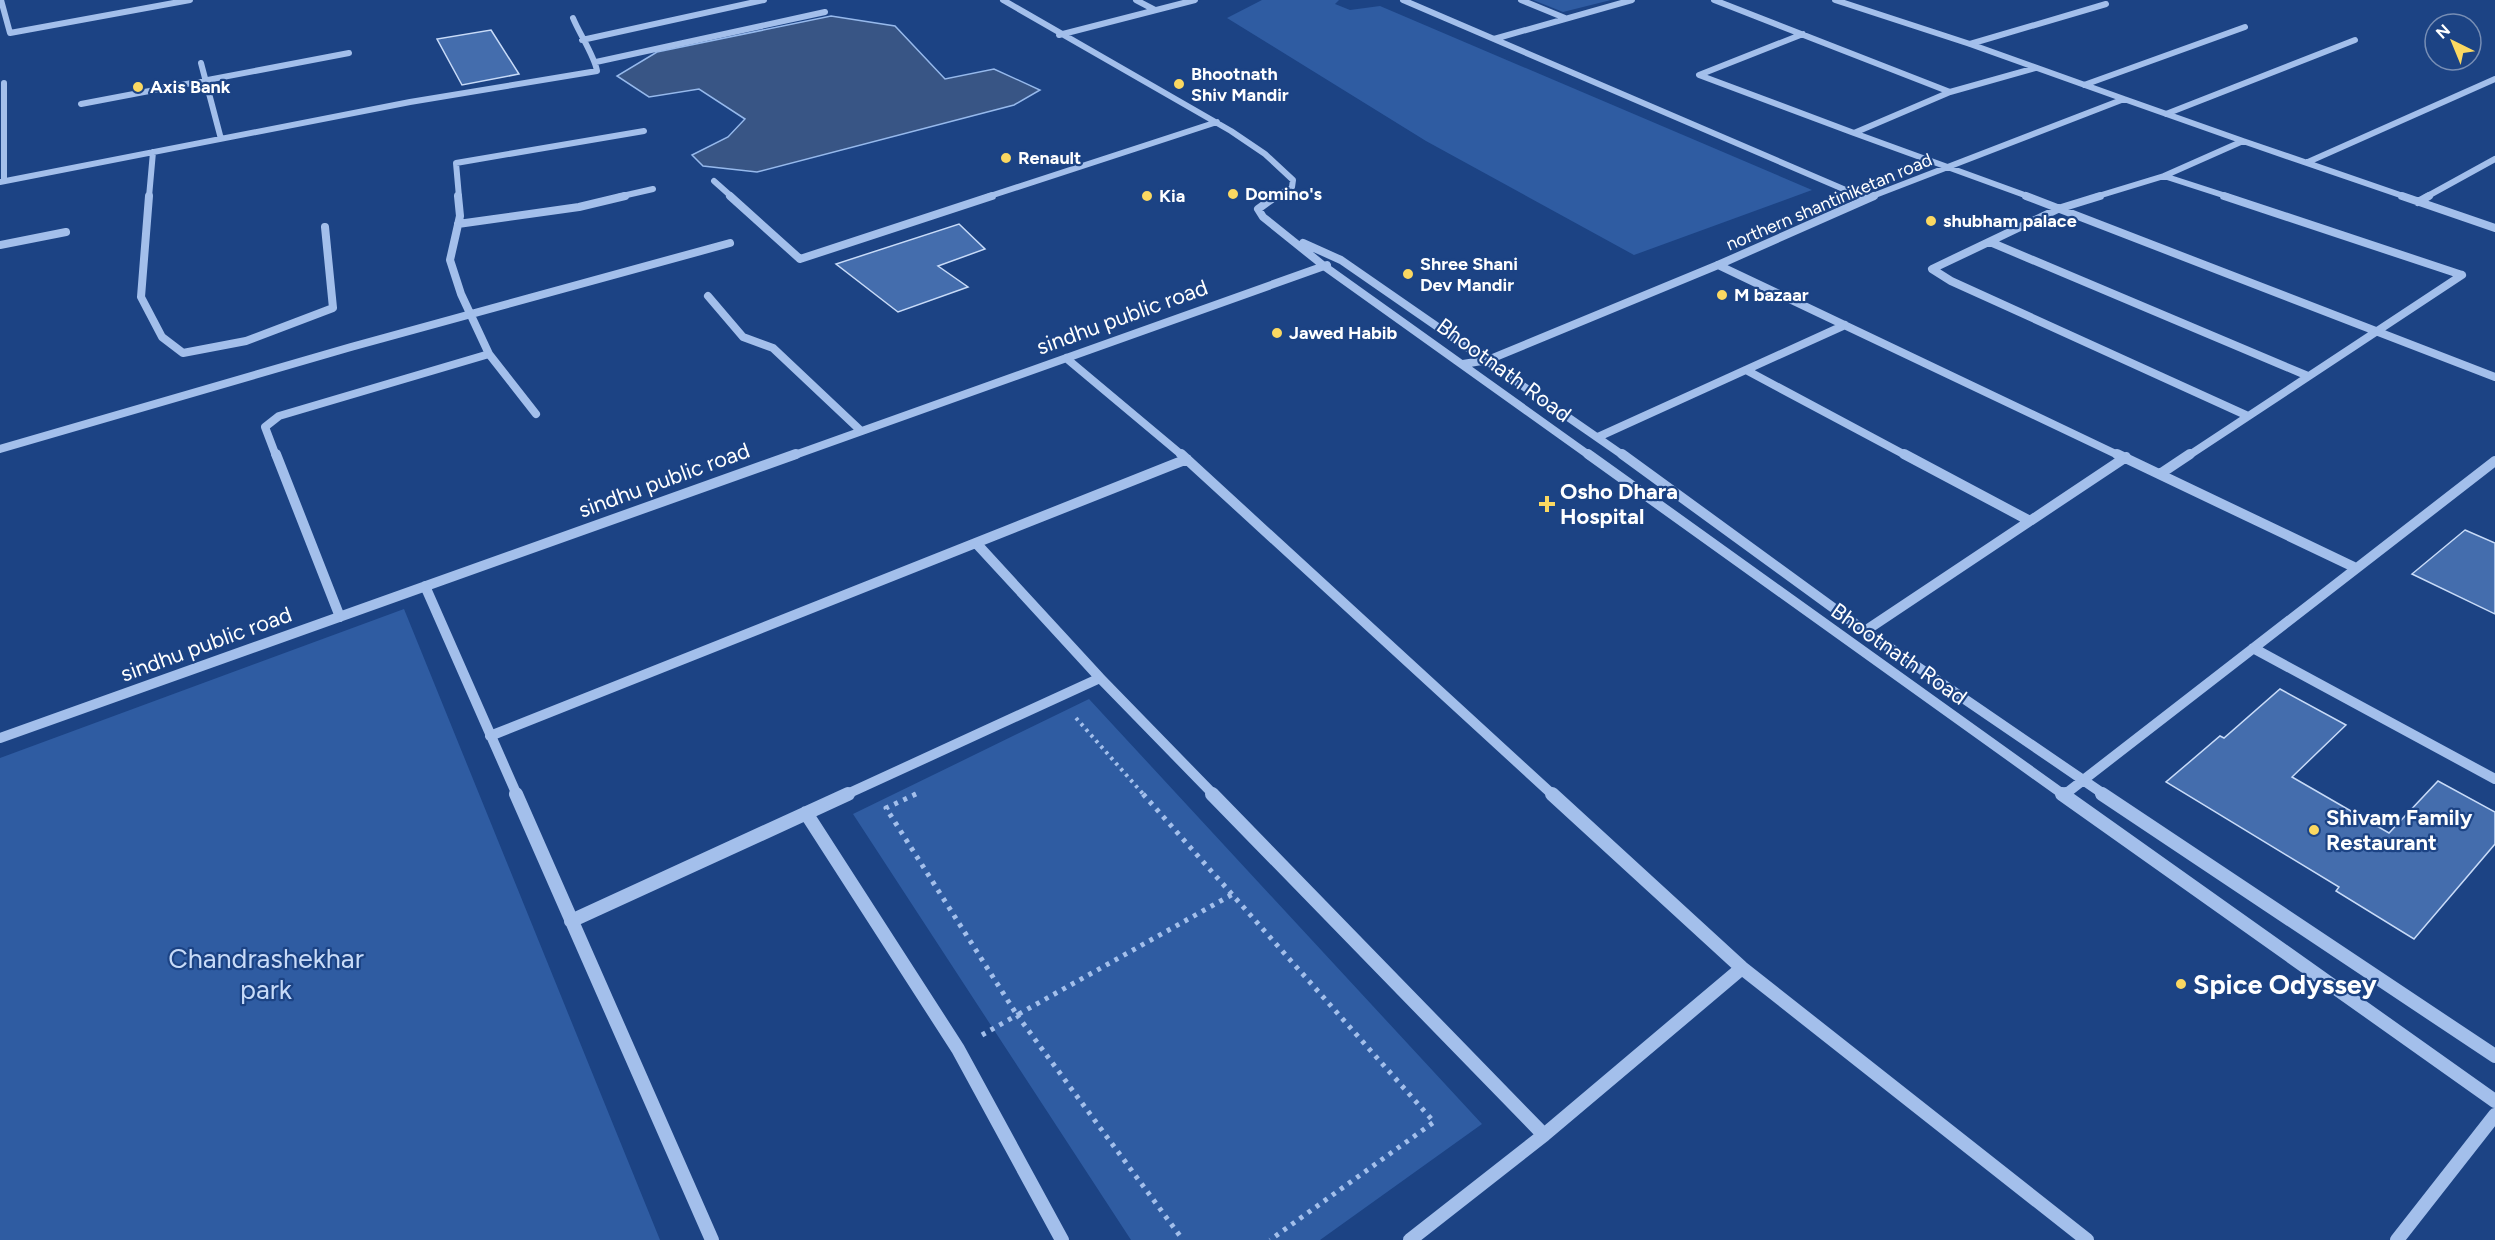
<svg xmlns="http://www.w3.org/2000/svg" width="2495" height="1240" viewBox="0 0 2495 1240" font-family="Figtree,sans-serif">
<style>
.green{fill:#2f5ca2}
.water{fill:#385585;stroke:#96b9ec;stroke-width:1.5}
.building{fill:#446dad;stroke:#c8dbf8;stroke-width:1.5}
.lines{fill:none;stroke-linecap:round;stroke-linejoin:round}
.path-far1{stroke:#a3bfeb;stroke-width:4;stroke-dasharray:3 4.5;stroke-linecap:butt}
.path{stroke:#a3bfeb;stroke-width:5;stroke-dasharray:4 6;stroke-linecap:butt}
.minor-far3{stroke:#a3bfeb;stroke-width:6}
.minor-far2{stroke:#a3bfeb;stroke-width:8}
.minor-far1{stroke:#a3bfeb;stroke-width:10}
.minor{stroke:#a3bfeb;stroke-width:14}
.poi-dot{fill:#fbd861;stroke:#1c4384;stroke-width:2}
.labels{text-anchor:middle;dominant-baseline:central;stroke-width:4.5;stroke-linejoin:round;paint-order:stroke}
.far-poi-label{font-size:18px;font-weight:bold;fill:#fff;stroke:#1c4384;text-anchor:start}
.far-street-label{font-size:18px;fill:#fff;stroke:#1c4384}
.street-label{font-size:22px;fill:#fff;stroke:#1c4384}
.poi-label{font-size:22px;font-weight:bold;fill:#fff;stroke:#1c4384;text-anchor:start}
.near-park-label{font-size:27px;fill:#c8dbf8;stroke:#1c4384}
.near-poi-label{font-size:27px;font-weight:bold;fill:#fff;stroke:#1c4384;text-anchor:start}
</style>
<rect width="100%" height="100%" fill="#1c4384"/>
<path class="green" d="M1262 0H1339L1335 4 1350 10 1380 6 1812 190 1634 255 1426 141 1227 18Z
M1533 0H1611L1563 12Z
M404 609 660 1240H0V758Z
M1089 699 1482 1124 1320 1240H1131L853 814Z"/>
<path class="water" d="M831 16 895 26 945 79 994 69 1040 90 1014 105 757 172 703 166 692 155 728 137 745 119 699 89 649 97 617 76 657 52Z"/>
<path class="building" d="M491 30 519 74 462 85 437 39Z
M959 224 985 249 938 266 968 287 898 312 836 264Z
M2465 530 2495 543V614L2412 574Z
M2280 689 2346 725 2292 777 2389 833 2438 781 2495 812V844L2414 939 2336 891 2339 887 2166 782 2220 736 2224 738Z"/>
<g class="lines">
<path class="path-far1" d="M1076 718 1144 795
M913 795 917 793"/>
<path class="path" d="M916 794 886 808 1017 1015 1233 894
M1143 794 1434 1122 1270 1240
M982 1035 1017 1015 1183 1240"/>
<path class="minor-far3" d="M1 0 10 33 190 0
M1003 0 1231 131 1265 154 1293 180 1292 187 1274 197
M1136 0 1155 10
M1403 0 1862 197
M1521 0 1565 18
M1714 0 1950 92 1854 133 2030 197
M1835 0 1970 44 2124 99 1870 197
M1803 34 1699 75 1854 133
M1059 35 1195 0
M1494 39 1632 0
M582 40 764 0
M1970 44 2106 4
M596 62 825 12
M201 63 221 139
M4 83V181
M2084 85 2245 27
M1950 92 2035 68
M2124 99 2243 141
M81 104 349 53
M2166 114 2355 40
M2308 162 2495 79
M714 181 732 197
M0 182 410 102 597 71C595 57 579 33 573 18
M149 197 153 152
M459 197 456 163 644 131
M618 197 653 189
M987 197 1217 122
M2095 197 2164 176
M2229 197 2164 176 2243 141 2406 197
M2426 197 2495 159"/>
<path class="minor-far2" d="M149 196 141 297 162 337 183 353 246 341 333 308 325 227
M458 196 460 216 450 260 461 294 489 354 536 414
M730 196 800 259 992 196
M1276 196 1258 209 1263 217 1324 266 1590 456
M1859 196 1866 199
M2026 196 2495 377
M2100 196 2058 209 1932 269 1951 281 2248 416
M2224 196 2462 275
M2402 196 2495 228
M2418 202 2429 196
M458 224 579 207 625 196
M1990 242 2308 376
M1303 243 1341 260 1624 456
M0 245 66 232
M1718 265 2120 456
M708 296 743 337 773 348 861 431
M1066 358 1183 456
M1463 364 1488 360 1718 265 1874 196
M1746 370 1907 456
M1598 437 1845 325
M0 449 351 347 730 243
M276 456 265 427 279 416 489 354
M792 456 1327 265
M2188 456 2462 275"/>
<path class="minor-far1" d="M276 454 340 617
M1181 454 1553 795
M1588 454 2064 795
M1622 454 1865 631 2105 795
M1904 454 2030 521
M2117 454 2356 568
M2160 474 2190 454
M976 543 1100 678
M425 586 517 795
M1865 631 2126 457
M2253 648 2495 779
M490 736 1187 459
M0 738 796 454
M845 795 1100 678 1214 795
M2064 795 2495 461"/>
<path class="minor" d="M516 794 712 1240
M1212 794 1544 1135 1410 1240
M1552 794 1742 968 2087 1240
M2062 794 2495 1101
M2102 794 2495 1056
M2064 795 2066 794
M806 813 958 1049 1062 1240
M571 921 848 794
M1544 1135 1742 968
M2397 1240 2495 1115"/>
</g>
<g class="poi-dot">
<circle cx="1179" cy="84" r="6"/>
<circle cx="138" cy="87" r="6"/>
<circle cx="1006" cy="158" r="6"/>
<circle cx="1233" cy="194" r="6"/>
<circle cx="1147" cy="196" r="6"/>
<circle cx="1931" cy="221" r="6"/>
<circle cx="1408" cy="274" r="6"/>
<circle cx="1722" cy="295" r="6"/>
<circle cx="1277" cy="333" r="6"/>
<path d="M1544 495h6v6h6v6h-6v6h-6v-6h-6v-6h6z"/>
<circle cx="2314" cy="830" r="6"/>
<circle cx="2181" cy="984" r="6"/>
</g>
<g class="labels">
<g class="far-poi-label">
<text x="1191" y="74">Bhootnath<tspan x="1191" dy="21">Shiv Mandir</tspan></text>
<text x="150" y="87">Axis Bank</text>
<text x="1018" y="158">Renault</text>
<text x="1245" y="194">Domino's</text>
<text x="1159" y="196">Kia</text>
<text x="1943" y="221">shubham palace</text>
<text x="1420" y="264">Shree Shani<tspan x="1420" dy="21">Dev Mandir</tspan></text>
<text x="1734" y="295">M bazaar</text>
<text x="1289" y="333">Jawed Habib</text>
</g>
<g class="far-street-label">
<text transform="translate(1829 202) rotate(-23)">northern shantiniketan road</text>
</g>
<g class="street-label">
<text transform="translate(1122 317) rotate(-20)">sindhu public road</text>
<text transform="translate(1504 370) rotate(36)">Bhootnath Road</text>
<text transform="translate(664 480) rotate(-20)">sindhu public road</text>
<text transform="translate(206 644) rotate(-20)">sindhu public road</text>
<text transform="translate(1899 654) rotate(35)">Bhootnath Road</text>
</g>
<g class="poi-label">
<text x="1560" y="491">Osho Dhara<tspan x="1560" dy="25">Hospital</tspan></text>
<text x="2326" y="817">Shivam Family<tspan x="2326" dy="25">Restaurant</tspan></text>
</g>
<g class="near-park-label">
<text x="266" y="958">Chandrashekhar<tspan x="266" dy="31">park</tspan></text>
</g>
<g class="near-poi-label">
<text x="2193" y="984">Spice Odyssey</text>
</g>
</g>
<g transform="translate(2453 42) rotate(317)"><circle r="28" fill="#1c4384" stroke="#778eb5" stroke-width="1.5"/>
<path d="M0-4.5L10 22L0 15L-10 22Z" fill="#fbd861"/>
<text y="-9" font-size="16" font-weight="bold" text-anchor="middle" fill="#ffffff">N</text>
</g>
</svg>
